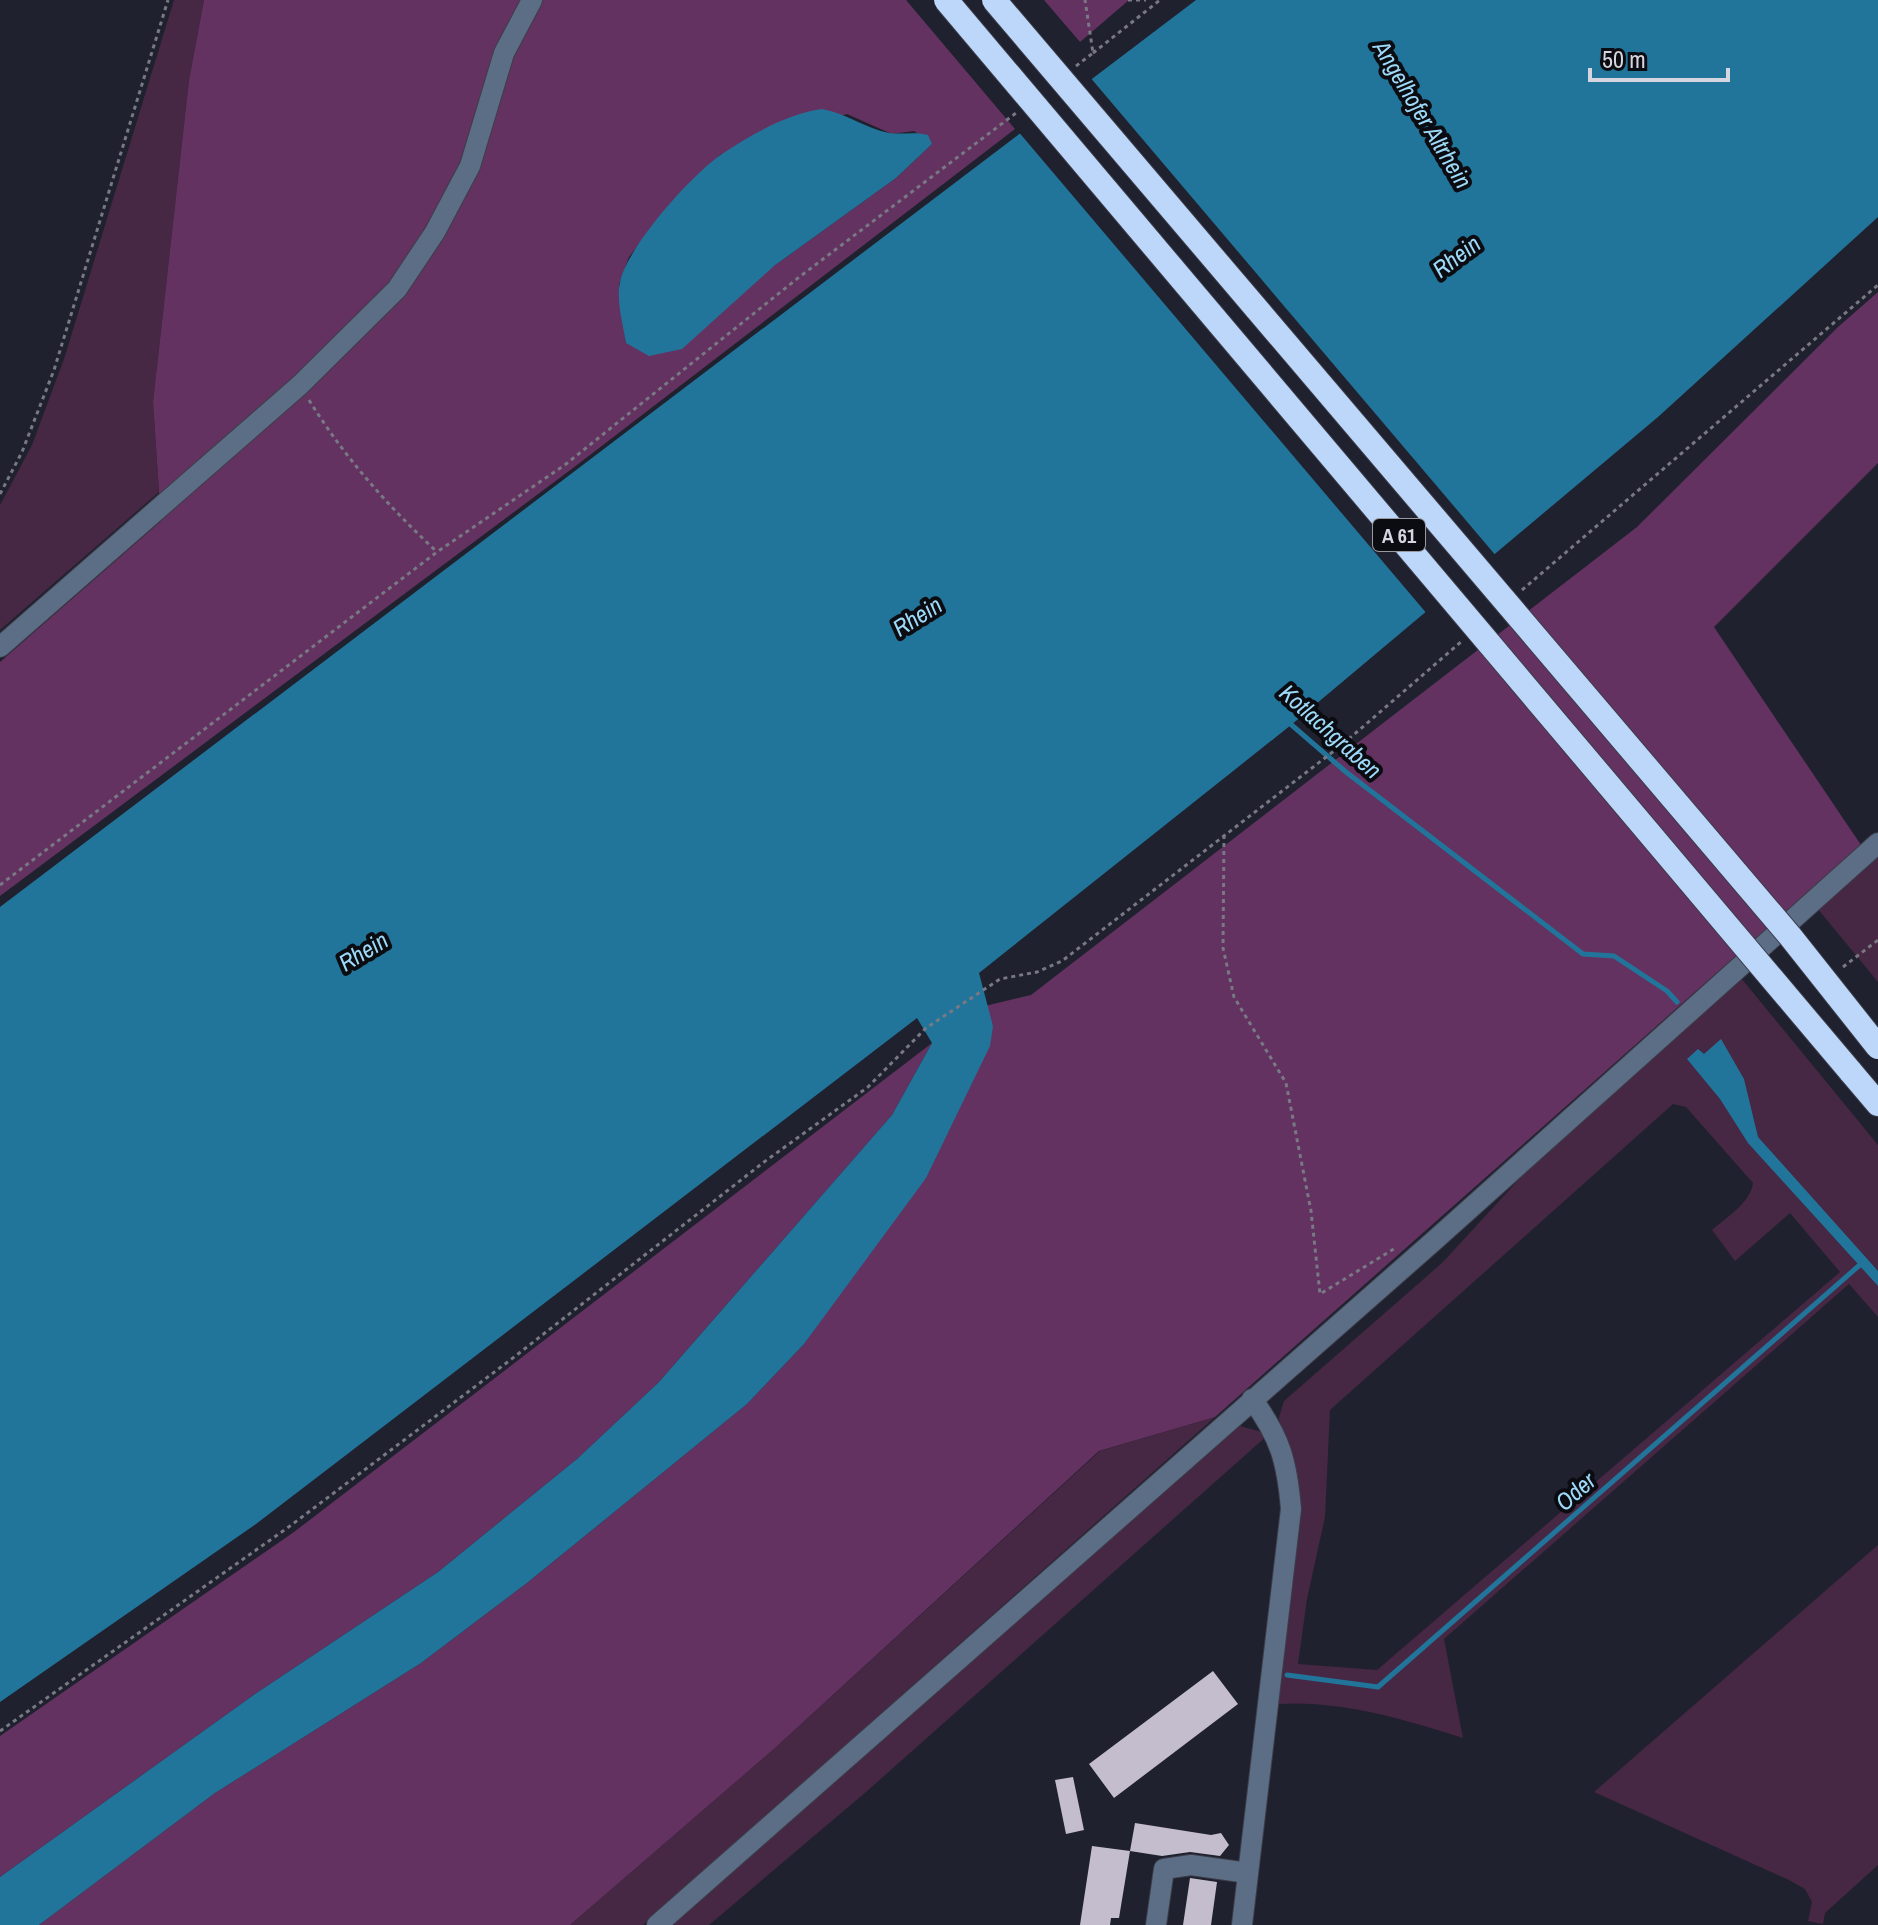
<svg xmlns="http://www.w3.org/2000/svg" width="1878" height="1925" viewBox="0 0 1878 1925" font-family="'Archivo Narrow',sans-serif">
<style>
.green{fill:#462744;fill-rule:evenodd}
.forest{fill:#633260;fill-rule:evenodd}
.water{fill:#22759a}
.pier{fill:#20212e}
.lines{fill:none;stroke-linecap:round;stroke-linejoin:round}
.stream{stroke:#22759a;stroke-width:5}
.building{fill:#c4bdce}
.minor-casing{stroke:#3d3e4a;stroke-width:22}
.highway-casing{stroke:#3d3e4a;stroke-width:26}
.path{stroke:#787984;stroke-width:3;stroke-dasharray:4 4;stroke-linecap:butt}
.minor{stroke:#5c6e86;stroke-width:20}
.highway{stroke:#bdd7fb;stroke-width:24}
.highway-bridge-casing{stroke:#3d3e4a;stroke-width:26;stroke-linecap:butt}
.highway-bridge{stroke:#bdd7fb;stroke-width:24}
.labels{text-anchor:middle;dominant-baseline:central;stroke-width:8;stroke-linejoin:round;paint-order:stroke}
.shield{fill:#0b0c11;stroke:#9899a1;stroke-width:2}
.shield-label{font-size:20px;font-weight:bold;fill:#d5d6df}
.water-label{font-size:24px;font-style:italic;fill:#9dd9f8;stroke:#0b0c11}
</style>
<rect width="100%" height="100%" fill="#20212e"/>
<path class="green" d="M174 0H204L189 80 153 402 159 492 0 630V505L32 445 64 359Z
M1878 854V982L1817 908Z
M1741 978 1878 1145V1317L1849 1284 1444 1639 1463 1738C1404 1719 1340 1700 1277 1704L1293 1556 1279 1417 1284 1401 1442 1263 1535 1162ZM1673 1104 1686 1107 1753 1183C1751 1202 1726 1218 1712 1230L1735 1261 1790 1213 1840 1272 1377 1670 1298 1664 1307 1599 1325 1517 1330 1410Z
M1215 1417 643 1925H570L775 1748 1100 1451Z
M1240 1426 1269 1434 866 1792 709 1925H668Z
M1878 1545V1865L1825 1913 1823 1924 1808 1921 1812 1902 1805 1889 1789 1880 1594 1792Z"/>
<path class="forest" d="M204 0H906L1015 129 573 468 0 896V662L161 521 153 402 189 80ZM847 114 892 134 914 131 932 144 896 178 774 266 626 343 619 284 629 257 671 203 720 155Z
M1044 0H1129L1080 42Z
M1878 292V463L1714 627 1861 845 1215 1417 1099 1451 775 1748 570 1925H39L215 1793 421 1663 527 1583 747 1404 804 1344 843 1289 993 1026 985 1006 1031 995 1637 527 1838 327Z
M932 1043 892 1115 659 1382 577 1459 438 1572 255 1694 0 1877V1736L294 1532Z"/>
<path class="water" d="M1196 0H1878V217L1658 417 1291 725 979 973 993 1026 990 1046 926 1178 804 1344 747 1404 527 1583 421 1663 215 1793 39 1925H0V1877L255 1694 438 1572 577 1459 659 1382 892 1115 932 1043 917 1018 256 1524 0 1702V907Z
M822 109C848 114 867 129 889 133 903 135 914 131 928 135L932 144 896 178 774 266 682 349 649 356 626 343C623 324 616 301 620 282 627 247 692 174 722 154 752 134 787 114 822 109Z
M1721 1039 1744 1079 1758 1137 1878 1271V1286L1748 1143 1720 1099 1687 1059 1698 1049 1704 1054Z"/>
<path class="pier" d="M1089 76 1497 557 1428 615 1017 130Z"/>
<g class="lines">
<path class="stream" d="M1287 721 1346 772 1583 954 1614 956 1667 991 1677 1002
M1287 1675 1378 1687 1862 1263"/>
</g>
<path class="building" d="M1213 1671 1238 1704 1114 1798 1089 1764Z
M1073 1777 1084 1830 1066 1834 1055 1780Z
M1135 1823 1211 1835 1221 1833 1229 1845 1220 1856 1190 1852 1162 1856 1130 1851Z
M1092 1846 1130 1851 1119 1918H1111L1110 1925H1080Z
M1190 1878 1217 1882 1211 1925H1183Z"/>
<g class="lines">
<g class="minor-casing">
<path id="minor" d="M0 647 300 385 397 289 435 232 470 166 504 53 532 0
M657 1925 1436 1239 1878 843
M1156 1925 1164 1869 1191 1865 1248 1873
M1242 1925 1291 1509C1287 1461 1280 1437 1252 1399"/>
</g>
<g class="highway-casing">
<path id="highway" d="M1850 1071 1878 1104"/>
</g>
<path class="path" d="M1128 0H1146
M1093 53 1160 0
M1076 66 1093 53 1085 0
M309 400C345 458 387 505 437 552
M0 494 22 452 54 370 168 0
M1522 590 1878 285
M1224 835 1223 948 1234 997 1286 1083 1311 1211 1320 1294 1397 1247
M0 885 437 552 566 464 798 278 1016 113
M1843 967 1878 940
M0 1731 290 1526 509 1361 764 1162 868 1087 926 1028 1000 979 1037 972 1062 961 1343 744 1462 641"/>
<use href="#minor" class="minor"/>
<use href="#highway" class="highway"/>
<g class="highway-bridge-casing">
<path id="highway-bridge" d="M946 0 1850 1071
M994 0 1790 936 1878 1047"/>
</g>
<use href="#highway-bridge" class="highway-bridge"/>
</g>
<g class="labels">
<rect class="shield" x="1373" y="519" width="52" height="32" rx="6"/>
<g class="shield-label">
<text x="1399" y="535">A 61</text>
</g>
<g class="water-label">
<text transform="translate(1423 114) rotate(59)">Angelhofer Altrhein</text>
<text transform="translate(1456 256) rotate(-37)">Rhein</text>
<text transform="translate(917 616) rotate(-32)">Rhein</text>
<text transform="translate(1331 731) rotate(42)">Kotlachgraben</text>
<text transform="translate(363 951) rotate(-31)">Rhein</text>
<text transform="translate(1575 1491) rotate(-41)">Oder</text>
</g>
</g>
<path d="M1590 68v12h138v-12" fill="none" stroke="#d5d6df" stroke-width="4"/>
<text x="1602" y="68" font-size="24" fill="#d5d6df" stroke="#0b0c11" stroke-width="6" paint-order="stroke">50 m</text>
</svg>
